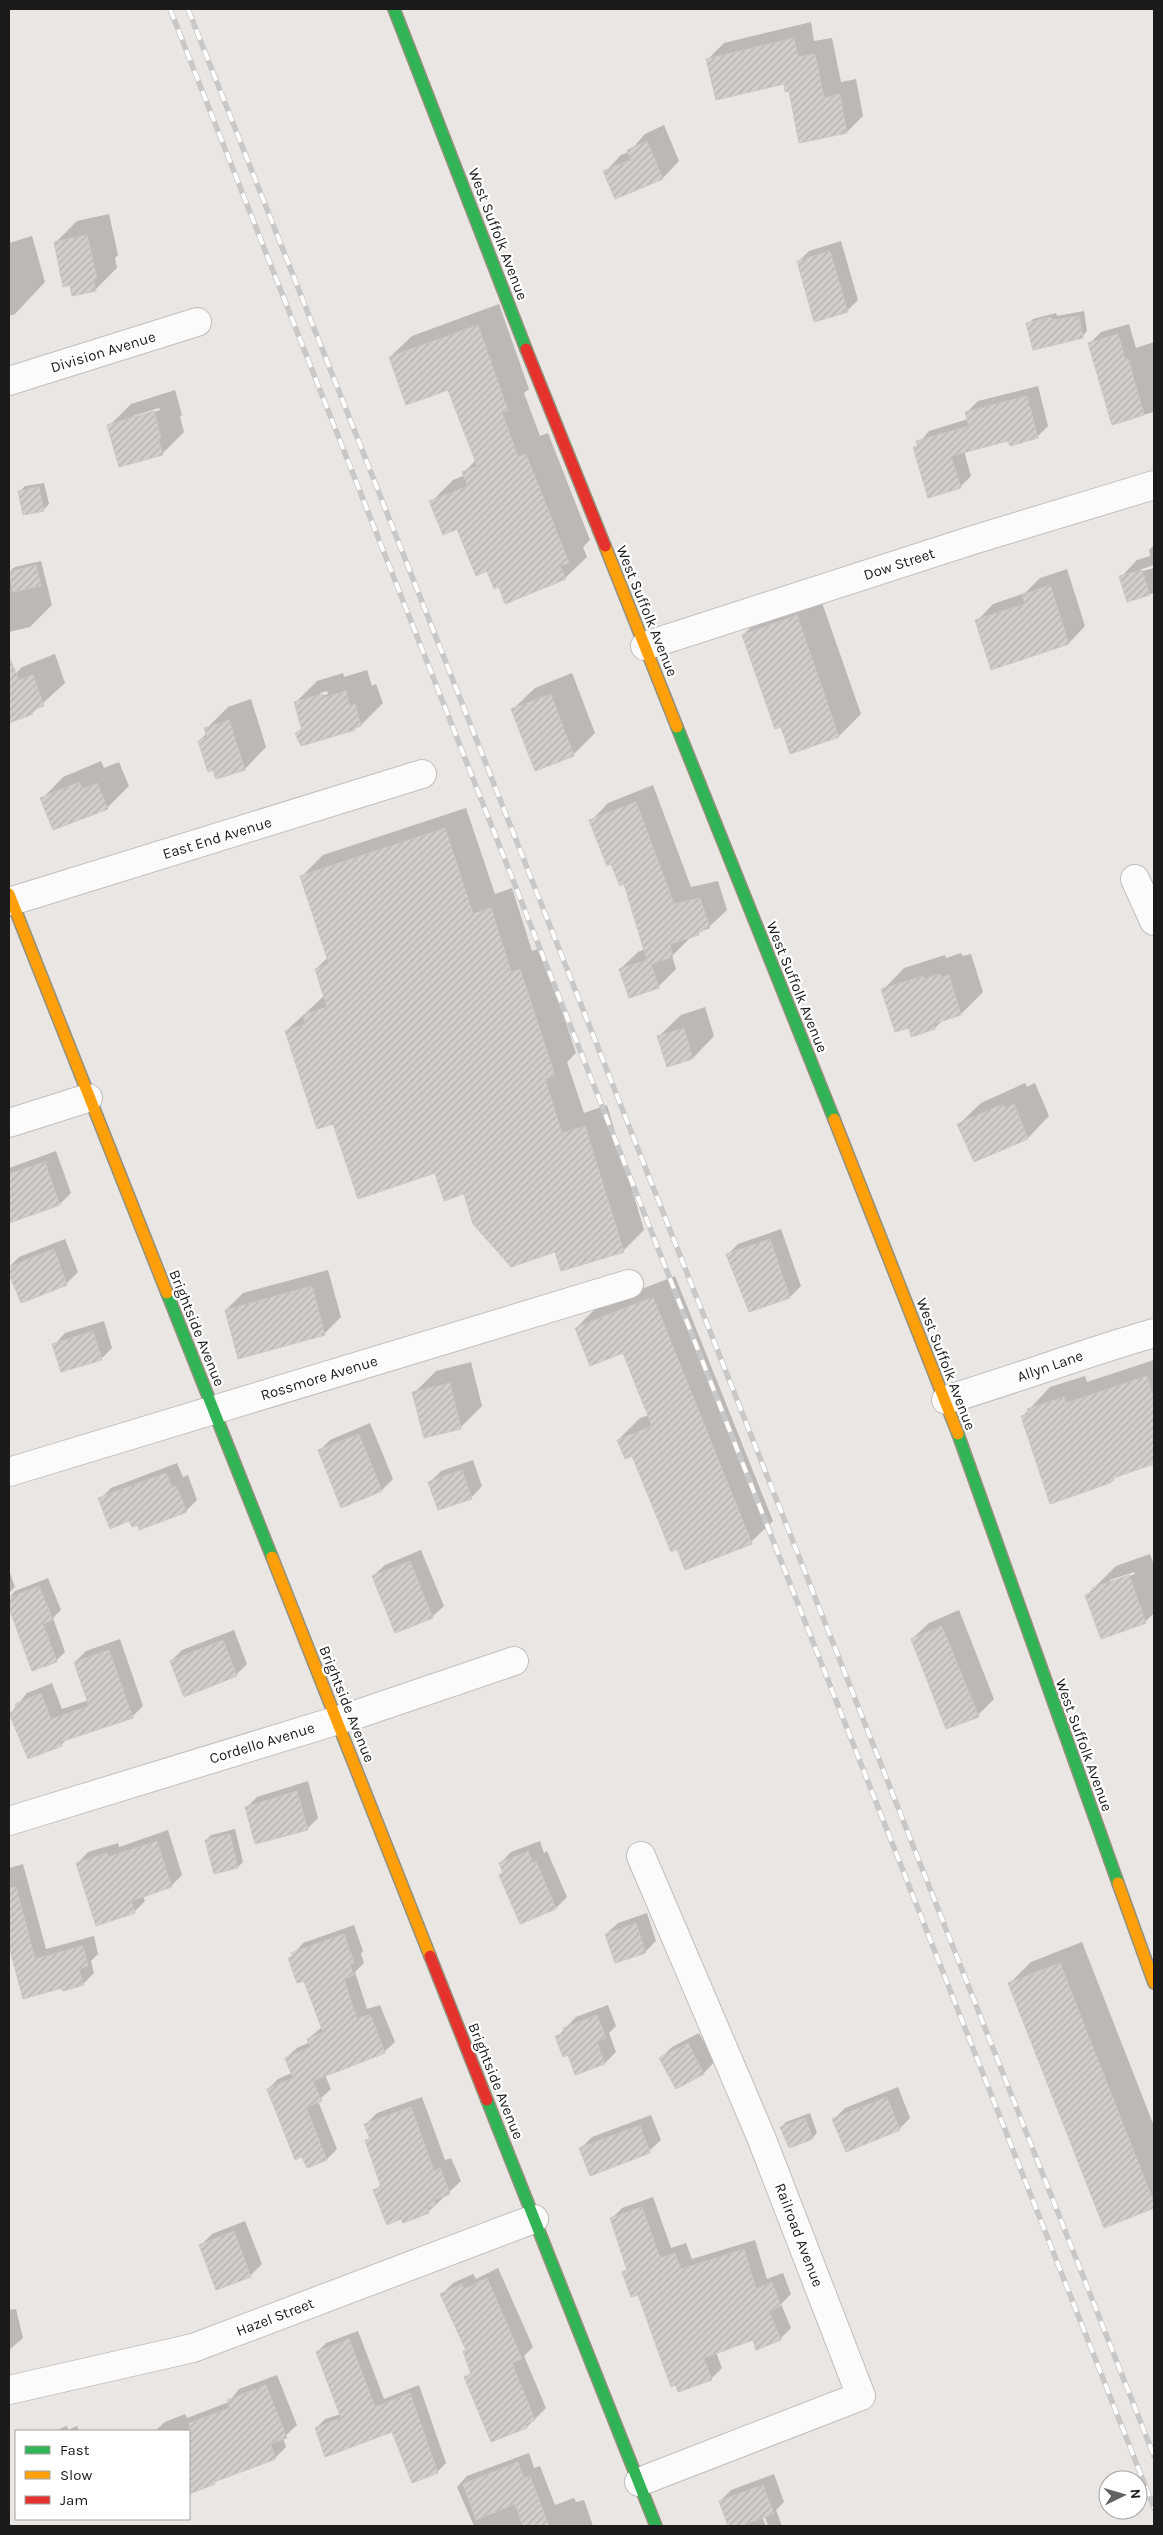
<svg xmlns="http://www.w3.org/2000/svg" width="1163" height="2535" viewBox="0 0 1163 2535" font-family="Karla,sans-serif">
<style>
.shadow{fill:#0003;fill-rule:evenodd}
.building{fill:url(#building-hatch);stroke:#cdc7c5}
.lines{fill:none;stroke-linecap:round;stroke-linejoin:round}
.street-casing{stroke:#c1bfbe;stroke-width:30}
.fast-casing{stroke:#94907c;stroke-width:14}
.slow-casing{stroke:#94907c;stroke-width:14}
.jam-casing{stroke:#94907c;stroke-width:14}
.street{stroke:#fcfbfb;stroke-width:28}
.fast{stroke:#30b455;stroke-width:11}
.slow{stroke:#ff9f0a;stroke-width:11}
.jam{stroke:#e5322d;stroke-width:11}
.rail-casing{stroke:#c9c8c8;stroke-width:5.5}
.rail{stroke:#fff;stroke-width:4;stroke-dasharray:11;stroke-linecap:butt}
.labels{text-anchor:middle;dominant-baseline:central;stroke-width:4.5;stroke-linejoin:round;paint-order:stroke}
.street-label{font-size:15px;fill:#1b1b1b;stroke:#fff}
</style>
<defs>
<pattern id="building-hatch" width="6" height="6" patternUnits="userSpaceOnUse" patternTransform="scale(1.25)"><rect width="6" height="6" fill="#d2cecc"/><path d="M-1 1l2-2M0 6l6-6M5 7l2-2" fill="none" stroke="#b4b0af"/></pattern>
</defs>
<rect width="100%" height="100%" fill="#eae6e3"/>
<path class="shadow" d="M811 22 814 41 832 38 841 82 856 79 863 116 847 132 790 90 785 82 708 59 724 43Z
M664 125 679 161 663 178 616 198 605 172 621 155 629 152 645 134Z
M109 214 118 255 115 258 117 268 95 290 71 284 55 243 77 221Z
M32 236 45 282 15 314 9 316V243Z
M841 241 858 300 847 311 798 262 809 251Z
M499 304 529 389 524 393 540 436 548 433 590 540 583 547 587 557 565 578 499 586 458 527 431 502 453 480 465 475 464 472 476 460 449 388 390 357 412 336Z
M1084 311 1087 331 1082 337 1028 324 1033 319 1056 313 1057 316Z
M1129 324 1136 348 1154 342V412L1113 423 1090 343 1101 332Z
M1038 386 1048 426 1037 437 1009 439 964 451 971 476 960 487 915 448 929 431 968 419 967 412 978 401Z
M175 390 182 415 180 417 184 432 162 454 109 426 131 404ZM159 408 160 410 133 419V416Z
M44 483 49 504 44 509 20 491 25 486Z
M1154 545V565L1139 570V572L1154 568V593L1127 600 1121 577 1137 560 1150 556 1149 550Z
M41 561 52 605 30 627 9 632V572L15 567Z
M1067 569 1085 626 1069 643 992 668 977 621 993 604 1025 593 1040 578Z
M819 594 861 714 839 736 791 752 743 635 765 613Z
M55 654 65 683 32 713 9 721V680L22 667Z
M367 670 372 686 376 684 383 703 361 725 354 729 297 733 303 727 295 703 317 681 343 673 344 677ZM327 691 328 694 320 696V693Z
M572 673 595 733 573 755 513 709 535 688Z
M251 699 266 747 245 769 217 778 199 741 207 733 206 729 228 707Z
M101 761 104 768 119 762 129 786 107 808 42 799 63 777Z
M653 785 691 887 718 881 727 910 709 927 690 938 672 956 676 969 658 987 620 969 638 952 645 949 625 882 591 821 608 803Z
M466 808 495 894 512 888 532 951 541 948 576 1053 567 1062 584 1113 607 1105 644 1230 623 1251H556L436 1172 334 1122 286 1031 324 996 316 969 328 957 302 876 323 855Z
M961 953 963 956 971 954 983 992 961 1014 943 1020 935 1028 910 1026 883 990 904 968 945 955 946 958Z
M705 1007 714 1036 693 1058 659 1036 681 1015Z
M1025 1083 1027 1087 1035 1083 1049 1116 1028 1138 974 1160 959 1124 981 1103Z
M56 1151 71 1193 60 1204 9 1222V1168Z
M781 1229 801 1286 790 1297 749 1311 727 1255 738 1244Z
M65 1239 78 1272 66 1284 22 1301 9 1267 19 1257Z
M328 1270 341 1317 324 1334 226 1310 243 1293Z
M675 1276 773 1521 751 1542 678 1548 633 1454 618 1440 640 1418 649 1415 623 1351 576 1328 598 1306Z
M104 1321 112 1348 101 1359 54 1345 65 1333Z
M1154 1360V1463L1117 1475 1113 1479 1022 1417 1050 1387 1085 1376 1087 1382Z
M471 1362 482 1406 460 1428 414 1393 436 1371Z
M370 1423 393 1479 382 1490 342 1506 319 1451 330 1440Z
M473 1460 482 1486 471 1498 430 1482 441 1471Z
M177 1463 183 1477 188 1475 197 1500 186 1511 138 1523 100 1499 111 1488Z
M421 1550 444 1606 432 1617 373 1576 385 1565Z
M1150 1554 1154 1565V1613L1145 1622 1087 1595 1116 1566ZM1134 1572 1135 1574 1110 1583V1580Z
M9 1570 15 1587 9 1593Z
M48 1578 61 1610 53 1618 65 1652 57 1660 32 1670 9 1605V1598L15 1591Z
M959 1610 994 1699 978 1715 912 1639 929 1623Z
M234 1630 247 1664 236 1675 171 1661 182 1650Z
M120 1639 143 1706 132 1717 68 1738 61 1745 11 1713 27 1693 52 1683 62 1709 89 1700 75 1662 86 1651Z
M308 1781 318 1818 307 1829 246 1808 257 1797Z
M235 1829 243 1862 238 1867 215 1872 206 1840 211 1835Z
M168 1830 182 1875 171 1886 143 1896 145 1901 134 1912 77 1864 88 1852 118 1843 119 1847Z
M540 1841 544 1853 547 1851 567 1897 556 1908 521 1923 500 1875 504 1872 500 1864 511 1852Z
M23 1864 46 1949 94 1936 98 1954 91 1961 94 1973 83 1984 64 1989 9 1945V1868Z
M647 1913 656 1941 645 1952 606 1934 618 1923Z
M354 1925 363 1951 361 1954 364 1963 355 1972 367 2009 380 2005 395 2042 384 2052 325 2075 331 2089 318 2101 337 2149 327 2159 268 2089 278 2079 292 2073 286 2058 297 2048 310 2042 308 2039 322 2027 305 1979 290 1958 303 1943Z
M1082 1942 1154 2126V2207L1105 2226 1010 1983 1031 1962Z
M608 2005 616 2026 609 2033 616 2052 605 2063 576 2074 568 2053 557 2037 576 2017Z
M699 2033 715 2061 704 2073 677 2087 661 2058 672 2047Z
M898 2087 910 2118 899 2129 834 2119 845 2108Z
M422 2097 445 2160 451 2158 461 2181 428 2212 402 2217 375 2191 381 2184 367 2141 370 2137 366 2124 377 2113Z
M810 2113 817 2133 812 2138 781 2127 786 2122Z
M651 2115 661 2140 649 2151 590 2174 581 2148 592 2137Z
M653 2197 671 2248 686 2243 692 2259 755 2240 767 2279 783 2273 791 2294 781 2304 791 2328 780 2339H753L716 2352 722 2368 711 2379 638 2294 624 2272 627 2268 611 2219 622 2208Z
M245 2221 262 2264 250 2276 217 2288 201 2245 212 2234Z
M498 2268 533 2347 524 2356 546 2408 527 2427 466 2377 472 2371 464 2352 467 2349 442 2294 453 2283 473 2274 476 2279Z
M16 2309 23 2338 9 2350V2310Z
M358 2331 384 2399 419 2385 446 2463 437 2472 393 2430 316 2428 325 2419 341 2414 317 2352 326 2343Z
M277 2375 297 2425 283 2438 286 2447 275 2458 219 2479 214 2483 189 2493V2431H155L165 2422 185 2414 187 2418 229 2402 239 2389Z
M67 2426 68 2430 77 2426 79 2431H54Z
M529 2453 534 2468 540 2466 555 2505 574 2498 576 2502 584 2500 593 2526H474L457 2487 467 2476Z
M774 2474 784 2502 776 2510 782 2526H768L763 2511 760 2512 766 2526H730L720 2501 731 2490Z"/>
<path class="building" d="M794 38 798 57 815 54 824 98 840 94 847 133 799 143 789 91 785 92 784 84 716 100 706 59Z
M647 141 663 179 615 199 603 171 631 160 627 150Z
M87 235 97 278 93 279 96 291 72 296 70 285 63 287 54 242Z
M830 251 848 312 814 322 797 261Z
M1079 316 1083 338 1033 350 1026 323 1051 317 1052 320Z
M478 325 508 411 502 413 518 457 526 454 569 563 560 566 566 579 505 604 499 587 494 589 487 571 476 576 457 529 443 535 429 501 468 486 462 472 477 466 448 390 406 405 389 357Z
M1118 334 1125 359 1128 358 1144 415 1112 425 1088 343Z
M1027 396 1038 438 1010 446 1008 441 951 456 961 488 928 498 913 447 918 446 916 441 969 426 965 412Z
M154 411 161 438 158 439 163 455 119 467 107 425Z
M39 487 44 511 23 515 18 491Z
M36 565 41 586 13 592 9 572Z
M1142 570 1150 595 1127 602 1119 576Z
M1050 585 1069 644 991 670 975 620 1025 604 1022 595Z
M797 615 839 737 790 754 781 727 775 729 742 635Z
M9 657 19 680 33 675 44 706 31 710 33 714 9 723Z
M346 691 350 707 355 704 361 726 354 728 355 730 301 746 295 733 302 730 294 702 322 694 323 698Z
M551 694 574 756 535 771 511 709Z
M229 720 245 770 216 779 213 770 208 772 198 741 207 737 204 728Z
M79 782 82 789 97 783 108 809 53 830 40 798Z
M636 802 674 904 700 898 710 928 698 932 699 935 670 944 673 957 651 964 659 988 629 998 619 969 647 960 624 884 620 886 611 864 607 866 589 820Z
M445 828 473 914 491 908 511 972 520 969 555 1076 545 1079 562 1133 585 1126 624 1252 561 1271 555 1252 511 1267 473 1224 464 1194 444 1201 435 1173 358 1199 333 1124 317 1129 285 1031 306 1024 303 1015 327 1007 315 969 329 964 300 876Z
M940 974 941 978 949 975 961 1015 933 1024 935 1029 911 1037 909 1028 895 1032 881 989 923 976 924 979Z
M684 1028 693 1059 667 1067 657 1036Z
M1003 1104 1005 1108 1014 1104 1028 1139 974 1162 957 1124Z
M45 1162 60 1205 9 1223V1174Z
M770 1239 790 1298 749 1312 726 1254Z
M54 1249 67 1285 21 1303 9 1274V1267Z
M312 1286 325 1335 238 1359 225 1310Z
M653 1297 752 1544 685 1570 677 1549 671 1552 632 1456 625 1459 617 1440 652 1426 623 1353 590 1366 575 1328Z
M93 1331 102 1360 61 1372 52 1344Z
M1147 1376 1154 1399V1464L1113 1478 1114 1480 1110 1483 1050 1504 1021 1416 1028 1414 1027 1409 1064 1397 1066 1403Z
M450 1383 461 1429 424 1438 412 1392Z
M359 1434 382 1491 341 1508 318 1450Z
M462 1470 472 1499 438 1510 428 1482Z
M166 1473 172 1487 176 1486 187 1512 139 1530 138 1525 132 1527 129 1521 110 1529 98 1498Z
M410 1561 433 1618 395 1633 372 1576Z
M1129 1575 1146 1623 1101 1639 1085 1595 1094 1592 1092 1588Z
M39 1586 53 1620 43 1624 57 1662 32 1671 9 1608V1598Z
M942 1626 979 1717 946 1729 911 1639Z
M223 1640 237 1676 184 1697 170 1661Z
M109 1650 133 1718 60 1742 62 1746 28 1759 9 1713 17 1710 15 1704 41 1693 51 1719 89 1706 74 1662Z
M297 1791 308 1830 255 1844 245 1807Z
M230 1834 238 1868 214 1874 205 1840Z
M157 1841 172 1887 131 1901 135 1913 96 1926 76 1863 107 1853 108 1857Z
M528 1851 533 1863 536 1861 556 1909 520 1924 499 1875 503 1873 499 1863Z
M16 1887 35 1959 83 1946 88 1966 79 1969 84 1985 63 1991 62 1988 23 1999 9 1946V1888Z
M636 1923 646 1953 615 1963 605 1934Z
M344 1934 354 1963 350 1964 354 1975 344 1979 357 2019 370 2014 385 2053 313 2081 322 2101 306 2107 327 2160 307 2168 302 2157 295 2160 267 2089 293 2078 285 2058 310 2047 307 2039 323 2032 304 1981 297 1983 288 1958 293 1956 291 1953Z
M1060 1963 1154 2203V2208L1104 2228 1008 1983Z
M597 2015 606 2038 597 2041 605 2064 575 2075 568 2055 563 2057 555 2036 565 2033 563 2028Z
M688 2043 704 2074 676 2089 659 2058Z
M887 2097 900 2130 846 2152 832 2119Z
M411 2107 434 2171 440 2168 450 2194 434 2200 436 2205 427 2208 429 2213 403 2223 401 2219 387 2225 373 2190 381 2187 365 2140 370 2139 364 2124Z
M805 2118 813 2139 789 2148 780 2127Z
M640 2125 650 2153 590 2176 579 2148Z
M642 2207 660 2258 675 2253 681 2269 744 2249 756 2289 772 2282 781 2306 769 2311 781 2340 756 2350 753 2340 704 2358 712 2380 678 2392 676 2385 671 2387 638 2295 631 2297 622 2272 627 2270 610 2218Z
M234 2231 251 2277 216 2290 199 2245Z
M487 2278 522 2359 512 2363 535 2420 526 2424 527 2428 491 2442 464 2377 471 2374 463 2351 466 2350 440 2294 462 2284 464 2289Z
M349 2339 375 2407 410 2393 438 2473 412 2483 392 2432 325 2457 315 2428 341 2418 316 2352Z
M266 2385 287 2438 270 2444 276 2459 214 2482 215 2484 189 2494V2423L230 2408 227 2400Z
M518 2462 524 2478 530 2476 549 2526H523L515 2504 476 2520 463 2484Z
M763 2485 774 2514 740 2526H728L719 2501Z"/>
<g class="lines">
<g class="street-casing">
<path id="street" d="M9 381 197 322
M645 646 973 540 1154 485
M1135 879 1154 921
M12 901 422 774
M9 1123 88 1098
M946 1400C1016 1379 1084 1353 1154 1333
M9 1472 629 1284
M9 1821 358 1714 514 1661
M9 2390 193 2348 534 2219
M639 2482 861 2396 761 2137 641 1856"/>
</g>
<g class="fast-casing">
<path id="fast" d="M394 9 526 349
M677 727 834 1119
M167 1293 272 1557
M958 1434 1118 1883
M487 2100 656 2526"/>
</g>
<g class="slow-casing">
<path id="slow" d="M605 546 677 727
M9 894 167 1293
M834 1119 958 1434
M272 1557 430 1956
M1118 1883 1154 1983"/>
</g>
<g class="jam-casing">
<path id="jam" d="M526 349 605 546
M430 1956 487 2100"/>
</g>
<use href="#street" class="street"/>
<use href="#fast" class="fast"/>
<use href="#slow" class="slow"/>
<use href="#jam" class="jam"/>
<g class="rail-casing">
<path id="rail" d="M170 9 1154 2508
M188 9 1154 2456"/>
</g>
<use href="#rail" class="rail"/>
</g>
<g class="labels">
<g class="street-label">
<text transform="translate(498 234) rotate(69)">West Suffolk Avenue</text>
<text transform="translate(103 352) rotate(-17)">Division Avenue</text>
<text transform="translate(899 564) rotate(-18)">Dow Street</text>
<text transform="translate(647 611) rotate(68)">West Suffolk Avenue</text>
<text transform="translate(217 838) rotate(-17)">East End Avenue</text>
<text transform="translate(797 987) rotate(68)">West Suffolk Avenue</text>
<text transform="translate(197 1328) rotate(68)">Brightside Avenue</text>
<text transform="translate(946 1364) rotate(69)">West Suffolk Avenue</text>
<text transform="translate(1050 1366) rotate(-19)">Allyn Lane</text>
<text transform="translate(319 1378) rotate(-17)">Rossmore Avenue</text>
<text transform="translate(347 1704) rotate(68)">Brightside Avenue</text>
<text transform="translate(262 1743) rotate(-17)">Cordello Avenue</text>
<text transform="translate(1084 1745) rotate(70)">West Suffolk Avenue</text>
<text transform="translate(496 2081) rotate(68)">Brightside Avenue</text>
<text transform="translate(799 2235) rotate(69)">Railroad Avenue</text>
<text transform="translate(275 2317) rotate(-21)">Hazel Street</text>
</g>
</g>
<rect width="1163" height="2535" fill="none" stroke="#1b1b1b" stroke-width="20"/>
<rect x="15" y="2430" width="175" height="90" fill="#ffffff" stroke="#a4a4a4"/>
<rect x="25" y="2446" width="25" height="8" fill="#30b455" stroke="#a4a4a4"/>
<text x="60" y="2455" font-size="15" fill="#1b1b1b">Fast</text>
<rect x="25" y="2471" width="25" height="8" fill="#ff9f0a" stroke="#a4a4a4"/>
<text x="60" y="2480" font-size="15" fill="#1b1b1b">Slow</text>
<rect x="25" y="2496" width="25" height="8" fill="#e5322d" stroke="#a4a4a4"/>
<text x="60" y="2505" font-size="15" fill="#1b1b1b">Jam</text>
<g transform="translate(1123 2495) rotate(85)"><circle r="24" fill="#ffffff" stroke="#a4a4a4"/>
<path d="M0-4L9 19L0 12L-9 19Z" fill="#636261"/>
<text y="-8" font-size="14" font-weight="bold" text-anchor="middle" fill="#1b1b1b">N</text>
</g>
</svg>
